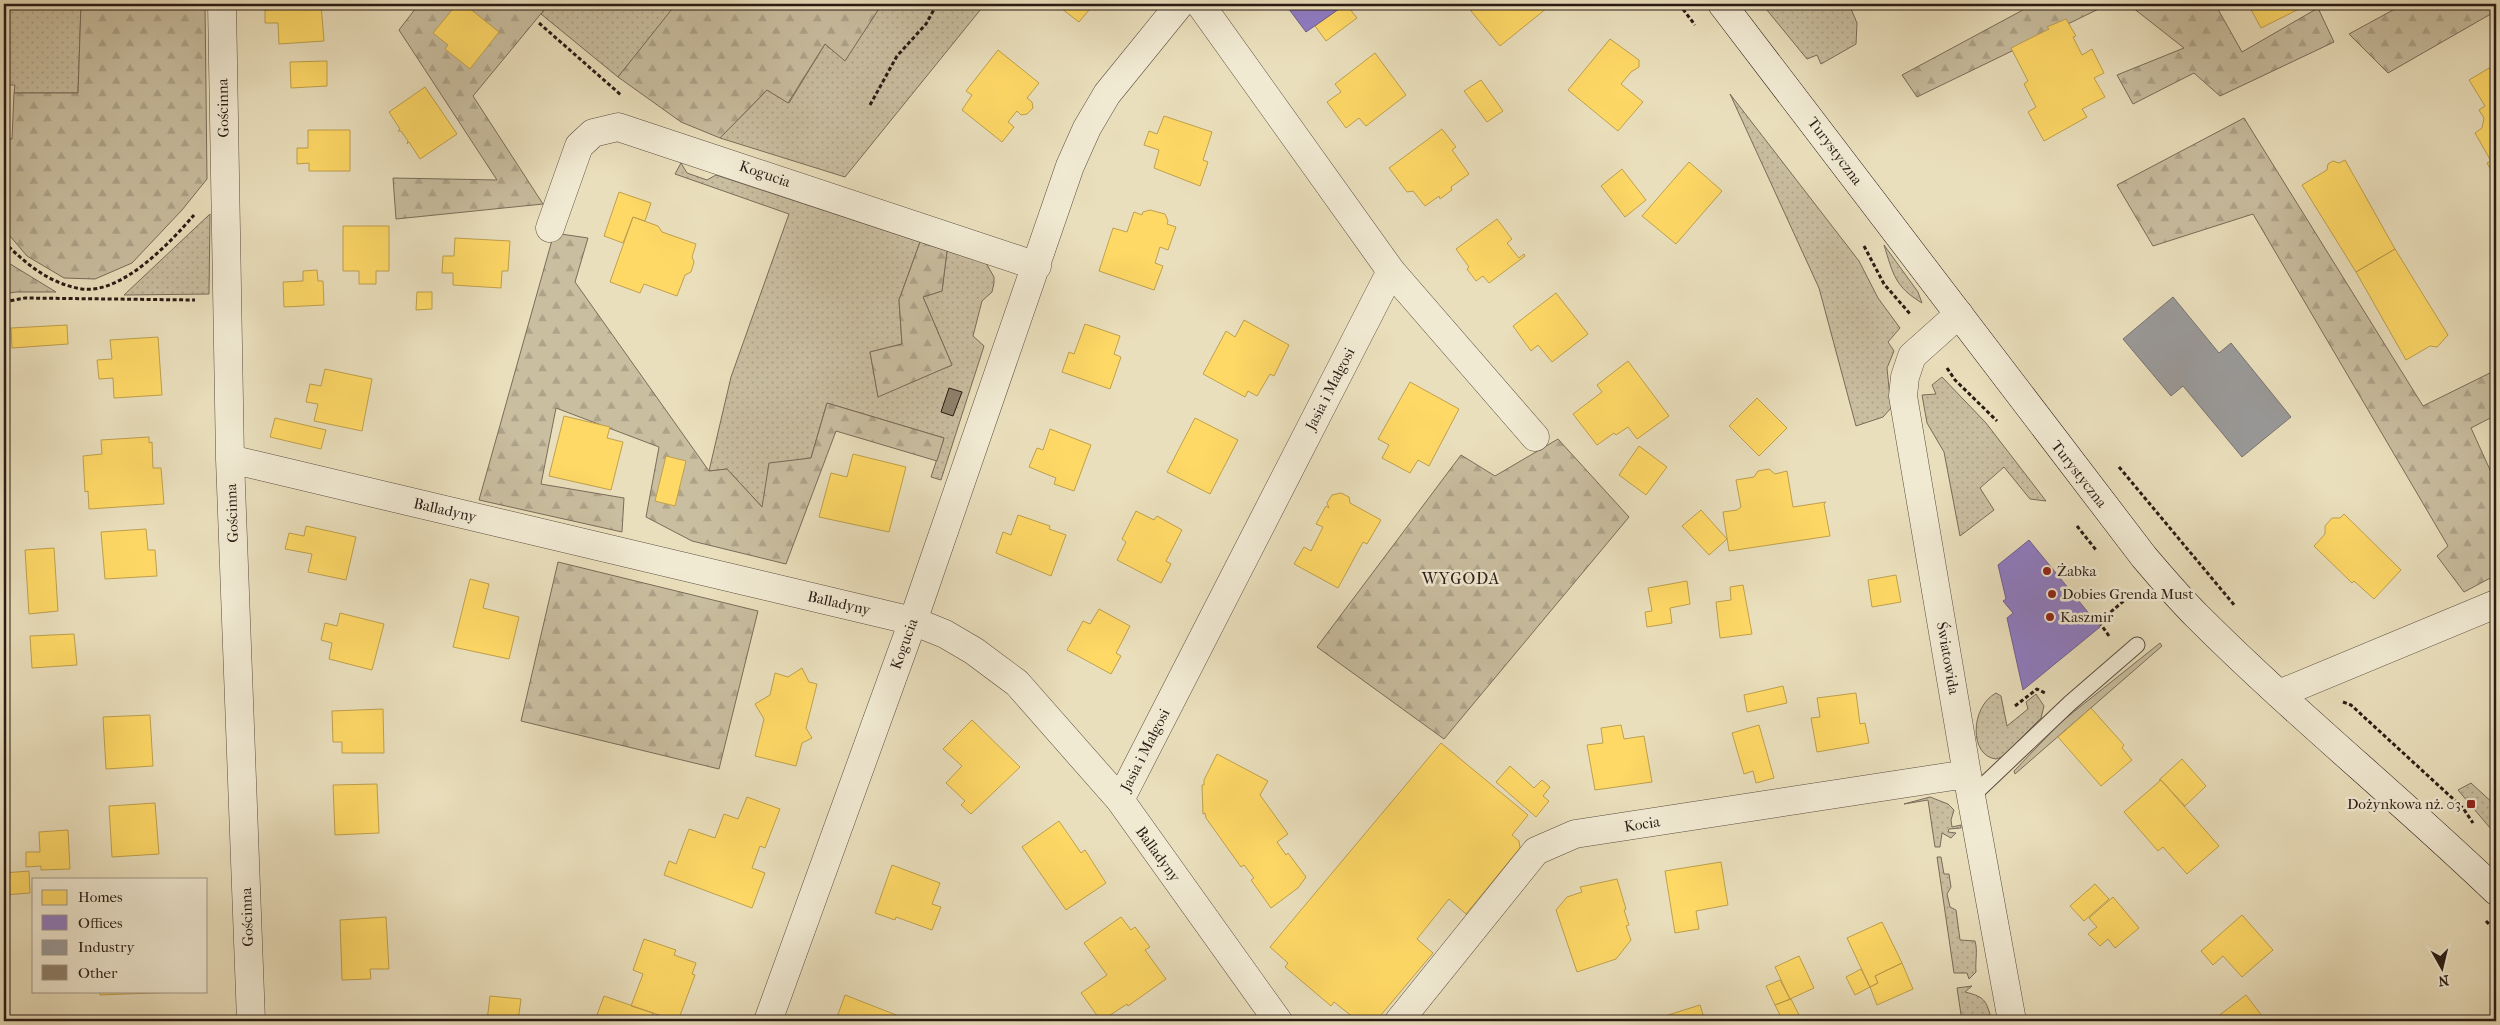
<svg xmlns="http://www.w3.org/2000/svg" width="2500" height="1025" viewBox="0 0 2500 1025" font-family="'IM FELL French Canon',serif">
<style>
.grass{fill:url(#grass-dots);stroke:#7a6c5a}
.forest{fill:url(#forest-firs);stroke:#7a6c5a}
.garden{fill:#c9bea0;stroke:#7a6c5a}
.homes{fill:#ffd966;stroke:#bfa04e}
.offices{fill:#8e7cc3;stroke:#705f8f}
.industry{fill:#999;stroke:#787371}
.building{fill:#8e816c;stroke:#2a1b15}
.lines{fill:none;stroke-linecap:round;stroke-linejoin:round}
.lane-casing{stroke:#5a4c3f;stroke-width:17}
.street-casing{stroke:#5a4c3f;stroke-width:29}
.secondary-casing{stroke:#2a1b15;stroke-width:29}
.path{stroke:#2a1b15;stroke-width:3;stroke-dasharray:4 2.5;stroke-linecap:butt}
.lane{stroke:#f1ead3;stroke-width:15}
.street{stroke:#f1ead3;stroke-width:28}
.secondary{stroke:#f1ead3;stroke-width:28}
.poi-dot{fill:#8f2418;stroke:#f1ead3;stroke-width:2}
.labels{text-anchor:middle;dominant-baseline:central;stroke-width:5;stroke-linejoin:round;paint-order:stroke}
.street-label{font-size:15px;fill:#2a1b15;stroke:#f1ead3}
.poi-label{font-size:15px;fill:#2a1b15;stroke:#f1ead3;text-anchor:start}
.neighbourhood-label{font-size:16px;letter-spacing:1px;fill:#2a1b15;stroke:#f1ead3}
</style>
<defs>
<pattern id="grass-dots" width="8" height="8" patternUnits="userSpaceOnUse" patternTransform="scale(1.25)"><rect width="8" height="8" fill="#c9bea0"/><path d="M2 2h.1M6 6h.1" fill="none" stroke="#ada389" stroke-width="1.8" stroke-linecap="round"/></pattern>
<pattern id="forest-firs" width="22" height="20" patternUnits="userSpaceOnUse" patternTransform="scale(1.25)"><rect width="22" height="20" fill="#c9bea0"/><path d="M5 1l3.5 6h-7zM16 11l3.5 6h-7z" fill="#ada389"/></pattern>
</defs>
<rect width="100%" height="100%" fill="#eadfbc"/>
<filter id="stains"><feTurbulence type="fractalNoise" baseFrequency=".004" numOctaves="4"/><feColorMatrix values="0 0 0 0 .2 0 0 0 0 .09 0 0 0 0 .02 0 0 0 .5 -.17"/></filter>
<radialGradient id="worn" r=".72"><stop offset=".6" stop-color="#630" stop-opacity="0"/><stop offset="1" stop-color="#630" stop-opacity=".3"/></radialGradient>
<path class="grass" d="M4 4H81L78 93H14L15 85H4Z
M549 4H677L618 77 541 14Z
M882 4H985L845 177 720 138 767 90 789 103 825 44 845 60Z
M1762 4H1849L1857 23 1856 44 1821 64 1817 55 1807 59Z
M1730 94 1859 261 1878 298 1900 328 1888 342 1894 351 1887 368 1891 408 1883 417 1856 426 1819 288Z
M681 163 687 173 707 180 716 175 920 242 899 300 902 344 870 352 878 396 952 365 923 297 942 291 947 251 986 263 994 277V283L992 292 982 301 973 336 984 346 941 480 931 477 944 438 827 403 811 458 769 464 763 508 727 469 709 471 731 377 789 214 675 174Z
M210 214 209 294 124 295Z
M1884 245 1918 292 1922 303C1895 287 1893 274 1884 245Z
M1942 377 1986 423 2046 501 2030 499 2004 467 1980 488 1994 510 1960 536 1944 452 1927 423 1922 395 1936 394 1932 385Z
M1996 693 2001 696 2007 726 2028 709 2026 702 2036 694 2044 706 2041 718 2002 757 1996 759C1969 756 1970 707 1996 693Z
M2471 783 2496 806V835L2458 790Z
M1930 797 1948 804 1954 810 1951 820 1952 827 1961 825V828L1949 829 1948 832 1956 833 1951 838 1942 833 1940 847H1935L1928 800 1904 804Z
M1937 857H1941L1944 874H1949L1951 887 1947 894 1950 907 1956 910 1960 940 1975 941C1978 952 1975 960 1976 972L1969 979 1967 973H1954Z
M1972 986 1965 992C1986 997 1986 1001 1992 1021H1962L1957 988Z"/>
<path class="forest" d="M81 4H205L207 179 182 210 132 263 95 279 64 278 27 256 4 229V138L12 139 14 93H78Z
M419 4H549L473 96 543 204 396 219 393 178 497 180 399 30Z
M676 4H882L845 61 825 44 788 103 767 90 720 138 681 122 618 77Z
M2034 4H2109L1917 97 1902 75Z
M2128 4H2215L2242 52 2318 8 2334 42 2220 96 2194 73 2133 104 2117 75 2184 48Z
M2404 4H2496V11L2388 73 2349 34Z
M2244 118 2423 406 2496 370V415L2471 428 2496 483V575L2464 592 2437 556 2448 546 2253 214 2153 246 2117 185Z
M554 233 588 238 575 282 709 471 727 469 762 507 769 463 811 458 827 403 944 438 937 461 836 431 786 564 692 541 646 517 659 447 556 408 541 484 624 498 622 532 479 500Z
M920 242 947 251 942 291 923 297 952 365 878 397 870 352 902 344 899 300Z
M4 258 7 262 56 292H16L4 294Z
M1558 439 1629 517 1444 739 1317 647 1461 455 1495 476Z
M558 562 758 611 719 769 521 721Z"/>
<path class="garden" d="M2160 643 2162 646 2015 774 2014 771 2061 722Z"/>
<path class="homes" d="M277 4H321L324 41 279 44 278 23H265V10L277 9Z
M457 4H464L499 32 470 69 445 49 448 45 433 33Z
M1066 4H1094L1079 22 1062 9Z
M1346 4 1357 18 1326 41 1315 26Z
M1479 4H1552L1500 46 1471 11Z
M2248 4H2296L2299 9 2261 28Z
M2066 19 2076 36 2073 37 2082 55 2092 49 2104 73 2094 78 2105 97 2082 109 2087 117 2044 141 2028 112 2036 107 2024 84 2028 81 2011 48 2049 29 2047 27Z
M1610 39 1639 60V67L1631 72 1621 84 1643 102 1618 131 1568 90Z
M998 50 1039 83 1027 98 1032 102 1033 108 1027 114 1021 115 1017 111 1008 122 1014 127 1002 142 962 110 972 95 966 91Z
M1375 53 1406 95 1366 126 1359 118 1346 128 1327 102 1341 92 1335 84Z
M327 61V86L291 88 290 62Z
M2496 64V179L2487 163 2491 161 2475 133 2482 128 2484 118 2479 110 2485 106 2469 80Z
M1481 80 1503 111 1487 122 1464 91Z
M425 87 457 134 420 159 409 142 407 144 408 141 401 131H398L400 129 389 112Z
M1164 116 1212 132 1203 160 1208 162 1200 186 1154 168 1159 150 1144 145 1149 131 1157 134Z
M1442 129 1456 147 1452 150 1469 174 1451 187 1452 190 1440 199 1439 196 1425 206 1413 191 1407 192 1389 168Z
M308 130H350V171H309V163L297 164V148H308Z
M2345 160 2395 249 2356 272 2302 185 2327 170 2328 164 2333 161 2339 163Z
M1689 162 1722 191 1676 244 1642 216Z
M1622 169 1646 200 1625 217 1601 186Z
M619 192 651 203 645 221 633 217 623 243 604 236Z
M1150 210 1165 214 1168 221 1167 224 1176 227 1168 250 1160 247 1155 263 1163 266 1154 290 1099 271 1113 228 1127 232 1134 212 1142 215 1143 212Z
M633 217 658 226 662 232 696 244 692 257 694 262 691 272 685 275 677 296 644 284 640 293 610 282Z
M1497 219 1512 239 1507 243 1519 258 1524 254 1525 256 1489 283 1483 276 1476 281 1467 269 1469 267 1456 249Z
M343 226H389V271H376V284H359V271H343Z
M455 238 510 241 508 271H502L501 288 453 285V273H442L443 256H454Z
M2395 249 2448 335 2437 347 2430 346 2406 360 2356 272Z
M317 270 318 281H323L324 305 284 307 283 282 303 281V271Z
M417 292H432V309L416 310Z
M1556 293 1588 334 1552 362 1538 345 1531 351 1513 326Z
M1244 320 1289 345 1274 376 1270 374 1257 396 1248 391 1245 397 1203 374 1226 331 1235 337Z
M1085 324 1120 336 1114 354 1121 357 1110 389 1062 372 1069 352 1074 354Z
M67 325 68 344 12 348 11 328Z
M158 337 162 395 114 398 113 378 99 379 97 360 112 359 110 340Z
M1628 361 1669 416 1637 439 1628 427 1616 435 1614 433 1597 445 1573 414 1602 392 1597 385Z
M325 369 372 379 362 431 314 421 318 404 306 402 310 384 321 386Z
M1410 382 1459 409 1429 466 1418 460 1410 473 1382 458 1389 445 1378 439Z
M1757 398 1787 428 1759 456 1729 426Z
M564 416 610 427 607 438 623 442 611 490 549 476Z
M275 418 326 430 321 449 270 437Z
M1195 418 1238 440 1210 494 1167 472Z
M1050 429 1091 445 1074 491 1054 484 1056 478 1029 467 1037 448 1043 450Z
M149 437V443L152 442 153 468H161L164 504 89 509 88 491 85 492 83 456 102 454 101 440Z
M1639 446 1667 467 1646 495 1619 475Z
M853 454 906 467 889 532 819 517 831 473 847 477Z
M666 456 686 461 675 506 655 501Z
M1769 469 1775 474 1787 471 1793 507 1826 502 1824 504 1830 536 1729 551 1723 512 1737 510 1741 507 1736 480 1754 477 1758 471Z
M1341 493 1349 497 1350 503 1381 520 1367 544 1363 542 1338 588 1294 564 1304 547 1311 551 1323 527 1316 524 1326 506 1329 508 1327 503 1332 495Z
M1701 510 1727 539 1709 555 1682 526Z
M1136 511 1154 520 1157 516 1182 530 1166 561 1171 564 1161 583 1117 560 1126 542 1122 539Z
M2344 514 2401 570 2374 599 2354 581 2352 583 2314 546 2325 534V526L2332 518H2340Z
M1018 515 1050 526 1049 529 1066 535 1051 576 996 553 1003 532 1011 535Z
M306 526 356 537 346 580 308 572 312 554 285 549 289 533 304 536Z
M146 529 148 550H155L157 576 105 579 101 532Z
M54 548 58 611 29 614 25 550Z
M1896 575 1901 602 1872 607 1868 580Z
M470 579 489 584 483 608 519 617 509 659 453 647Z
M1687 581 1690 604 1670 608 1672 623 1647 627 1645 612 1652 611 1648 588Z
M1743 585 1752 634 1720 638 1716 602 1731 600 1730 587Z
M1099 609 1130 626 1116 653 1121 656 1111 674 1067 650 1083 621 1090 624Z
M340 613 384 624 372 670 329 659 332 643 321 640 325 623 337 626Z
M74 634 77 665 32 668 30 636Z
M802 668 809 682 817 684 806 728 812 738 802 743 796 766 755 756 764 719 755 704 770 695 775 673 788 677Z
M1783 686 1787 703 1747 712 1744 695Z
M1856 693 1860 724 1865 723 1869 743 1817 752 1811 718 1820 717 1817 698Z
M2091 708 2124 745 2122 748 2132 760 2101 786 2058 737Z
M383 709 384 753H342V742H333L332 711Z
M150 715 153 766 106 769 103 717Z
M972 720 1020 767 971 814 961 805 965 801 946 783 962 766 943 749Z
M1621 725 1624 739 1644 736 1652 782 1595 790 1587 745 1603 743 1601 728Z
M1759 725 1774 778 1756 783 1753 771 1744 774 1732 733Z
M1441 743 1528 815 1512 835 1519 841 1520 848 1466 914 1449 899 1417 939 1433 953 1376 1021H1358L1334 1002 1331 1006 1285 967 1288 963 1270 947Z
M1217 754 1268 781 1260 795 1288 834 1277 842 1286 855 1288 853 1306 877 1298 888 1271 908 1251 880 1254 878 1244 865 1241 867 1206 818 1205 813 1203 814 1202 785H1204V780Z
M2182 759 2206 786 2185 806 2161 780H2159Z
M1510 766 1534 788 1542 780 1550 787 1543 796 1549 801 1536 817 1496 782Z
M2161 780 2219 846 2187 874 2163 847 2158 851 2124 812Z
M377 784 379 833 335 835 333 785Z
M747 797 780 809 765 848 760 846 752 868 765 873 752 908 664 875 669 861 676 864 689 829 715 838 724 814 738 819Z
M155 803 159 854 112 857 109 806Z
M1059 821 1081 853 1085 850 1106 883 1066 910 1022 847Z
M68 830 70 869 41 870V866L26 867V852H40L39 832Z
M1721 862 1728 905 1696 911 1699 929 1675 933 1665 871Z
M892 865 940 883 932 904 941 907 932 930 896 917 895 920 875 913Z
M29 871 30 893 4 895V873Z
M1617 879 1626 909 1624 910 1629 925 1626 926 1631 940 1616 959 1577 972 1556 910 1567 897 1582 892 1580 887Z
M2095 884 2109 899 2084 921 2070 906Z
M2113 897 2139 928 2115 948 2108 939 2100 946 2088 934 2097 927 2089 918Z
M2242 915 2273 950 2242 977 2223 956 2213 965 2201 951Z
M386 917 389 969H370L371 979 342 980 340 920Z
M1121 917 1131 930 1135 927 1150 947 1145 950 1166 979 1128 1006 1127 1004 1101 1021 1081 993 1107 975 1084 943Z
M1882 922 1902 963 1875 976 1878 983 1870 987 1847 938Z
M644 939 676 950 674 955 696 963 692 974 695 975 678 1021 631 1006 643 974 633 970Z
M1799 956 1814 988 1790 999 1775 967Z
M1902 963 1913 989 1877 1005 1870 987 1878 983 1875 976Z
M1861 969 1870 987 1855 995 1846 977Z
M1780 980 1790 999 1775 1005 1766 986Z
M100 991H178V992L100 995Z
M845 995 904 1018 906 1021H825L829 1017 836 1020Z
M2246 995 2266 1021H2214L2213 1020Z
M490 996 521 999 518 1021H487Z
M604 996 653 1013 650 1021 595 1020Z
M1791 999 1802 1021H1783L1775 1005Z
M1700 1005 1705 1021H1649Z"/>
<path class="offices" d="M1292 4H1346L1306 32 1288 8Z
M2029 540 2100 627 2023 690 2007 618 2013 613 2003 601 2006 599 1998 565Z"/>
<path class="industry" d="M2173 297 2219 353 2231 343 2291 417 2242 457 2183 386 2171 396 2123 339Z"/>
<path class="building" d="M949 388 962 392 953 416 941 412Z"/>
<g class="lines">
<g class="lane-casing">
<path id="lane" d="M1972 796 2070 703 2137 645"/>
</g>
<g class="street-casing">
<path id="street" d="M222 4 230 459 251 1021
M1200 4 1391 271 1535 437
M550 228 579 146 593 133 618 127 1037 266
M1959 314 1912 356 1905 377 1903 396 1967 774 2012 1021
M230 459 913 621 945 634 974 651 1017 683 1120 800 1278 1021
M2279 694 2496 604
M1120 800 1391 271
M768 1021 913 621 1070 166 1087 128 1107 94 1180 4
M1399 1021 1536 851 1575 834 1967 774"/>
</g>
<g class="secondary-casing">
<path id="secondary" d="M1722 4 2144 557C2161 577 2178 597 2197 616 2293 712 2398 797 2496 891"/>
</g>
<path class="path" d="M1679 4 1695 25
M539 23 621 95
M870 105 897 56 926 24 937 4
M4 242C26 264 50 284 82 289 122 294 170 243 194 215
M1864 246 1884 284 1911 315
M4 302 25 298 195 300
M1947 368 1955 380 1997 421
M2119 467 2235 606
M2077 526 2096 550
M2109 636 2099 622 2133 593
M2343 702 2351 705 2463 808 2473 823
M2015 706 2037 689 2045 693
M2486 921 2496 931"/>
<use href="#lane" class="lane"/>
<use href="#street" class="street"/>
<use href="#secondary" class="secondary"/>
</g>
<g class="poi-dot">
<circle cx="2047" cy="571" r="5"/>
<circle cx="2052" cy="594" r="5"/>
<circle cx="2050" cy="617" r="5"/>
<rect x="2466" y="799" width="10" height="10" rx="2.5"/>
</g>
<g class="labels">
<g class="street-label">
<text transform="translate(223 108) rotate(-91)">Gościnna</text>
<text transform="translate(1835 151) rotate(53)">Turystyczna</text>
<text transform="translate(765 174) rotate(19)">Kogucia</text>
<text transform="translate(1330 389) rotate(-63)">Jasia i Małgosi</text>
<text transform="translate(2079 474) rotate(52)">Turystyczna</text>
<text transform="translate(445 510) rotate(13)">Balladyny</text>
<text transform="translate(232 513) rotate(-92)">Gościnna</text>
<text transform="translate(839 603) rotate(13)">Balladyny</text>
<text transform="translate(904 644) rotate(-70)">Kogucia</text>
<text transform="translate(1948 658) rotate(80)">Światowida</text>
<text transform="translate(1145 750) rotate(-63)">Jasia i Małgosi</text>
<text transform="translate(1642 824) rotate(-9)">Kocia</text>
<text transform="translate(1158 854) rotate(54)">Balladyny</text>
<text transform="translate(247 917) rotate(-92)">Gościnna</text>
</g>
<g class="poi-label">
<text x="2057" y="571">Żabka</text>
<text x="2062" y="594">Dobies Grenda Must</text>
<text x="2060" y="617">Kaszmir</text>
<text x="2461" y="804" text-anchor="end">Dożynkowa nż. 03</text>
</g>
<g class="neighbourhood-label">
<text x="1461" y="578">WYGODA</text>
</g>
</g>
<rect width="2500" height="1025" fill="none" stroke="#eadfbc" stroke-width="20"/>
<rect x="5" y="5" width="2490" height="1015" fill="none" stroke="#2a1b15" stroke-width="2.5"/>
<rect x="10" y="10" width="2480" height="1005" fill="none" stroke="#2a1b15"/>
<rect x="32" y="878" width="175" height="115" fill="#f1ead3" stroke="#a19787"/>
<rect x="42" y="890" width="25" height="15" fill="#ffd966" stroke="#a19787"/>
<text x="78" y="902" font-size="15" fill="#2a1b15">Homes</text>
<rect x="42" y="915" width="25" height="15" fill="#8e7cc3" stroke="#a19787"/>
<text x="78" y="928" font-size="15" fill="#2a1b15">Offices</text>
<rect x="42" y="940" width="25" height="15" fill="#999999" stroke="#a19787"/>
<text x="78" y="952" font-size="15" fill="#2a1b15">Industry</text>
<rect x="42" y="965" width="25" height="15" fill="#8e816c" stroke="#a19787"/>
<text x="78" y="978" font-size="15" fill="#2a1b15">Other</text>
<g transform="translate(2442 968) rotate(172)" stroke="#f1ead3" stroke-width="4" paint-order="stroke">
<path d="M0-4L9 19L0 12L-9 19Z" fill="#2a1b15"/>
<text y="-8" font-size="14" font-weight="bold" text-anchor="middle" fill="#2a1b15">N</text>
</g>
<rect width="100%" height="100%" filter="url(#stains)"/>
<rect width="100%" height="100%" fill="url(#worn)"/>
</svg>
